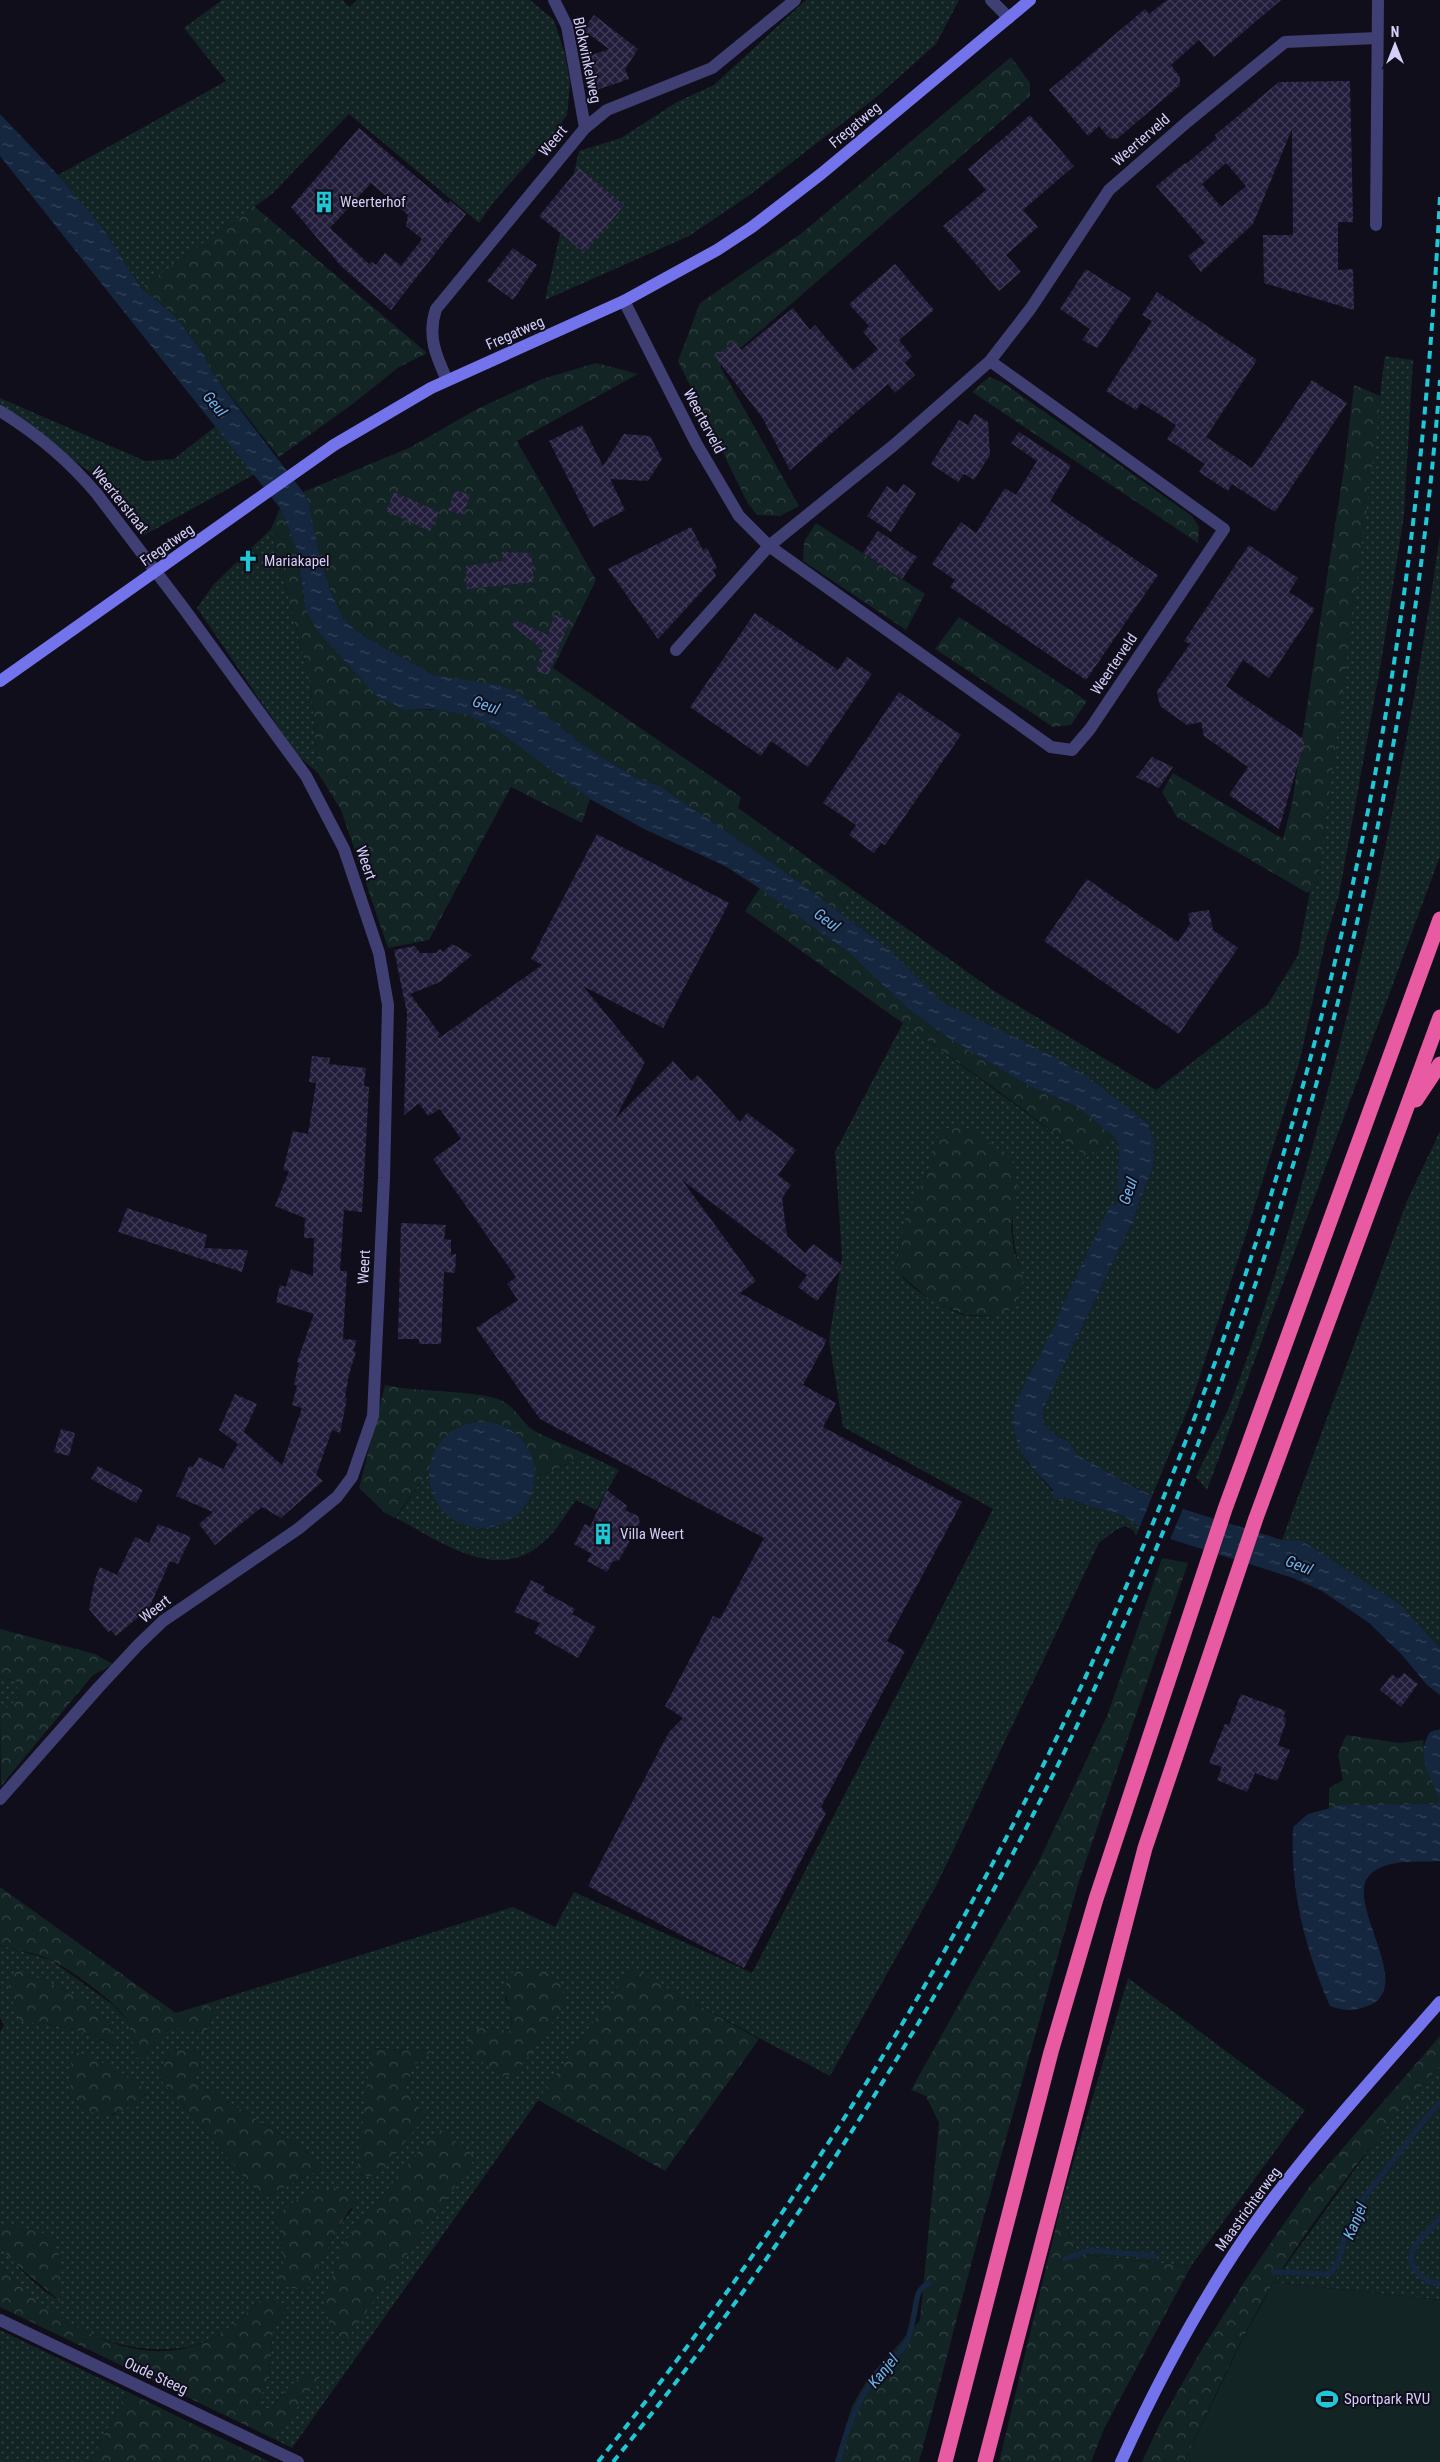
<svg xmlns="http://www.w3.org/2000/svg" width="1440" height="2462" viewBox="0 0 1440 2462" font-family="'Roboto Condensed',sans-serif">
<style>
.grass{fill:url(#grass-dots);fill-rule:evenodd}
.forest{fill:url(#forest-crowns)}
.pitch{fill:#122423}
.water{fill:url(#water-ripples)}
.pier{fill:#100e1b}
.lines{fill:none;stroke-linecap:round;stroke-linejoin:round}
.stream{stroke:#15263f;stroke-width:5.5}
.building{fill:url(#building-cross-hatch);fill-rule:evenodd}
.street{stroke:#403f74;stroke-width:12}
.secondary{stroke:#7374eb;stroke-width:12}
.highway{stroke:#e85ba2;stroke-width:15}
.rail{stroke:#1ec8d5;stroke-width:4;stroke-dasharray:8 6;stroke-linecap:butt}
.labels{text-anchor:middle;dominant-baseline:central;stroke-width:4;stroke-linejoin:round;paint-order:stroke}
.street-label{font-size:15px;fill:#d3cff8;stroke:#100e1b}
.poi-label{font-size:15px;fill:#d3cff8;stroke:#100e1b;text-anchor:start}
.water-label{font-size:16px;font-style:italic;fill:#6bb3ea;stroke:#100e1b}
</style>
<defs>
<pattern id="grass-dots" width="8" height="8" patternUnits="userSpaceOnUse" patternTransform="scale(1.25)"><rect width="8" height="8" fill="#122423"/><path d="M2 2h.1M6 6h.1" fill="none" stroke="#344344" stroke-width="1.8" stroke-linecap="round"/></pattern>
<pattern id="forest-crowns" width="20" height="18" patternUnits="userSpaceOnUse" patternTransform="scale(1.25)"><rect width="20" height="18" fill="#122423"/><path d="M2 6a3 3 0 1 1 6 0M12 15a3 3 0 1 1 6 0" fill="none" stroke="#344344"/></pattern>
<pattern id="water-ripples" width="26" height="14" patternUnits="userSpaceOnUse" patternTransform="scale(1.25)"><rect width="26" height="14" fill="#15263f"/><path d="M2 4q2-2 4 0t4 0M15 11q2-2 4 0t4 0" fill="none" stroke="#36445c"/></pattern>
<pattern id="building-cross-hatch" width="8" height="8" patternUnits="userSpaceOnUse" patternTransform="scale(1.25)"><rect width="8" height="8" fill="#221d3a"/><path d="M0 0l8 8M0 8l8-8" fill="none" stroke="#413d57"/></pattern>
</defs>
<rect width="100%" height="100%" fill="#100e1b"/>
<path class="grass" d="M222 0H343L349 7 357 0H530L554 20 565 54 570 83 567 115 554 133 492 204 479 223 349 114 272 194 141 288 102 227 58 175 226 81 184 28Z
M806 0H959L936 44 879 95 751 194 689 236 545 300 579 151 621 138 677 102 714 85Z
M1385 356 1413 360 1404 515 1381 663 1339 895 1325 943 1300 1060 1244 1241 1194 1394 1152 1496 1076 1455 1069 1442 1053 1433 1044 1424 1043 1409 1133 1221 1154 1163 1114 1098 1092 1080 942 1002 890 950 841 914 853 890 994 991 1156 1090 1268 1004 1298 955 1310 891 1317 886Z
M0 398 145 461 174 459 216 426 255 474 143 536 125 511 91 473 0 405Z
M271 529 311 686 318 773 298 756 197 608 214 584Z
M1440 535V856L1207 1490 1196 1477C1207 1452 1221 1427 1231 1402 1265 1313 1292 1222 1317 1130 1371 935 1411 736 1440 535Z
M903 1023 1087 1157 1113 1136 1119 1144 1117 1206 1112 1204 1062 1306 1026 1461 1054 1493 1088 1506 1124 1516 1140 1527 1136 1536 1133 1530 1125 1526 1116 1530 1099 1543 937 1884 830 2076 631 1969 292 2448 274 2439 321 2374 281 2395 271 2410 256 2404 269 2381 273 2326 289 2305 263 2298C247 2313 230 2330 209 2340 191 2348 173 2350 154 2349 90 2346 43 2310 0 2267V2246C16 2266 37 2288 60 2301L8 2226 0 2229V2032L4 2025 0 2018V1945L51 1960 113 2005 126 2019 131 2030 136 2057 153 2049 161 2035 171 2029 185 2027 206 2033 218 2000 513 1907 555 1927 574 1892 752 1973 993 1509 843 1427 829 1340 842 1258 835 1152ZM929 1169 1018 1185C1011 1219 1010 1240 1022 1273L994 1316C984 1316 972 1317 963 1315 947 1309 900 1286 897 1266 894 1245 918 1189 929 1169ZM523 1968 504 2077 469 2052 481 2028 510 2031C514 2019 509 2009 505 1997ZM62 1988 104 2017 114 2046C87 2031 51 2022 20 2022ZM371 2048 431 2051 413 2066 406 2088 412 2099 426 2116 368 2177 359 2174ZM177 2049 204 2053 195 2079 199 2084 298 2145 329 2170 311 2173 263 2199 160 2079C161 2065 164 2056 177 2049ZM73 2051 149 2093 113 2115 71 2089ZM438 2129 476 2157 344 2341 332 2330 346 2240ZM353 2208 337 2230 306 2291 276 2284C290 2264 282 2239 275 2218Z
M1440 1131V1648L1401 1605 1302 1542 1282 1540 1407 1201Z
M588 1455 619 1470 596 1510 576 1500C565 1515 555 1534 540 1545 495 1583 438 1540 396 1518L430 1469 429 1479 477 1528C508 1528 532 1509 535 1478Z
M0 1676 16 1682C23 1698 12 1705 0 1713Z
M1128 1978 1305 2110 1191 2266 1093 2256 1077 2252 1064 2224 1063 2197Z
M1440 2065V2300L1274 2282 1384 2129Z
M0 2330 128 2392 89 2462H0Z"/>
<path class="forest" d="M1011 57 1030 83V96L720 366 799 506 780 516 757 515 747 502 678 361 700 303 802 233Z
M254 206 427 353 399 367 354 403 279 457 213 374 203 353 174 315 141 288Z
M596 363 638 374 517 441 596 580 553 668 741 797 738 808 853 890 841 914 781 869 660 786 636 778 583 745 515 691 434 675 360 634 343 618 330 590 318 548 309 503 303 492 411 447 477 409 542 379Z
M989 377 1002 382 1192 516 1199 527 1198 543 972 392Z
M1354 385 1380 396 1377 431 1317 886 1307 893 1177 817 1162 792 1173 773 1283 839 1292 803 1344 468Z
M280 508 296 548 304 599 406 710C426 710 452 708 471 715 508 730 556 775 590 799L582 823 511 787 429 940 388 948 341 810 318 773 311 686 271 529Z
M816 523 925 594 906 630 803 561 804 542Z
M959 617 1087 701 1071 725 1053 727 935 649Z
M760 888 848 952 908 1009 947 1037 1029 1086 1078 1107 1113 1136 1087 1157 1001 1093 745 911Z
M957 1125 973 1130 1012 1160 1018 1185 1011 1228 1014 1251 1022 1273 1023 1291 1011 1309 994 1316 966 1315 933 1302 902 1276 897 1269V1254L906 1215 929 1169 934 1142 943 1130Z
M385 1385C422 1393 463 1389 498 1399 512 1404 519 1417 529 1427 540 1436 574 1448 588 1455L535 1478C535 1457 525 1440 508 1429L432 1460 430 1469 395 1518 384 1512 359 1488Z
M1162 1558 1188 1563 1079 1881 984 2216 919 2462H835L852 2406 867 2380 920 2320 939 2123 926 2096 911 2090 1039 1861 1107 1716Z
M0 1629 95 1654 113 1664 92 1676 1 1786 0 1713C12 1705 23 1698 16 1682L0 1676Z
M1346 1735 1400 1743 1424 1740 1423 1743 1439 1798 1437 1804 1329 1809V1788L1343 1780 1338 1755Z
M0 1887 176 2013 218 2000 206 2033C181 2026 168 2023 154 2047 150 2054 148 2059 141 2062 129 2051 135 2032 126 2019 116 2002 70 1969 51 1960 36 1953 16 1950 0 1945Z
M523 1968C552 1968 563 1977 565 2006L516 2073 504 2077 468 2052 467 2040 472 2031 481 2028 510 2031C517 2012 499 2000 509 1974Z
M631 1968 759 2039 665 2171 538 2100Z
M16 1969C40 1979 101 2001 111 2027 113 2033 114 2040 115 2046 87 2031 51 2022 20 2022L8 1989Z
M1440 2036V2065C1380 2133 1322 2205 1274 2282 1239 2339 1213 2402 1184 2462H1142L1161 2421 1199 2354 1248 2276 1310 2186Z
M371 2048 432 2051 413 2066 406 2088 412 2099 426 2116 379 2174 368 2177 357 2173Z
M177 2049 204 2053 195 2079 199 2084 298 2145 330 2170 311 2173 263 2199 160 2079C161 2065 164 2056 177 2049Z
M73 2051 114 2067 149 2092C129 2107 109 2125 84 2108 77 2103 72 2098 71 2090 69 2078 72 2063 73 2051Z
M438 2128 476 2157 345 2342 332 2330 325 2309 328 2288 346 2240Z
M327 2188C339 2188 348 2189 357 2198L337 2230 306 2291 275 2284C289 2265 283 2239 275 2218 292 2202 304 2193 327 2188Z
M1063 2197 1064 2224 1077 2252 1093 2256 1191 2266 1104 2429 1091 2462H999Z
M8 2226C67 2230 60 2252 60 2301L13 2262 0 2246V2229Z
M0 2267C51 2318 133 2376 209 2340 230 2330 247 2313 263 2298L289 2305 273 2326 269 2381 256 2404 271 2410C286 2389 294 2375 322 2374L274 2439 0 2307Z
M128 2392 270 2462H89Z"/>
<path class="pitch" d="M1274 2282 1440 2300V2462H1184L1244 2336Z"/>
<path class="water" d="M0 114 58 175 102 227 141 288 174 315 203 353 213 374 303 492 309 503 318 548 330 590 343 618 360 634 434 675 498 685 515 691 583 745 636 778 660 786 781 869 890 950 942 1002 1056 1058 1092 1080 1148 1124 1154 1142V1163L1133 1221 1043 1409 1044 1424 1053 1433 1069 1442 1077 1455 1136 1488 1183 1509 1282 1540 1302 1541 1401 1605 1440 1648V1695L1427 1685 1402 1655 1369 1623 1322 1591 1293 1578 1170 1539 1140 1527 1124 1516 1088 1506 1065 1497 1063 1501 1053 1499V1490C1026 1462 1009 1446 1015 1404L1058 1319 1062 1306 1111 1204 1117 1205 1119 1144 1113 1136 1078 1107 1029 1086 947 1037 908 1009 848 952 759 888 725 866 644 829 590 799 500 732 470 715 432 709 406 710 378 697 319 633 306 610 296 548 280 508 0 156Z
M429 1475a53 53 0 1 1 106 0a53 53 0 1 1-106 0Z
M1440 1729V1861C1419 1863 1392 1858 1373 1872 1338 1896 1417 1984 1370 2005 1355 2011 1346 2012 1330 2006 1305 1948 1290 1891 1293 1827L1308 1814 1342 1805 1437 1804 1439 1798C1430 1774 1415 1756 1430 1732Z"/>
<path class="pier" d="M1153 1494 1184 1506 1169 1542 1139 1529Z"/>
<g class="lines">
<path class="stream" d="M1440 2218C1429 2233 1398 2251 1417 2272 1424 2280 1429 2282 1440 2284
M1065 2259 1089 2250 1154 2256
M1273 2272 1329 2274 1338 2263 1345 2236 1360 2203 1425 2119 1440 2103
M838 2462C847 2429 857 2401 877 2373 885 2362 902 2354 906 2343 913 2329 914 2310 918 2294L922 2288 929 2283"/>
</g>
<path class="building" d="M1167 0H1281L1214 57 1199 40 1171 65 1180 77V85L1117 139 1109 138 1099 126 1088 136 1049 90 1145 9 1149 14Z
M594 15 638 49 625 69 629 79 590 92 581 59 609 49 583 30Z
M1350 81 1353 222H1338V270L1353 269 1354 310 1264 283 1263 235H1293L1292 129 1253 224 1201 272 1188 256 1205 243 1156 186 1185 163 1186 164 1217 138 1215 135 1279 82ZM1226 163 1246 186 1221 207 1202 184Z
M1030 115 1074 166 1023 210 1038 227 1006 255 1021 272 999 291 943 226 986 190 968 169Z
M359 128 448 204 450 201 466 214 391 310 341 266 291 207ZM371 183 408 215 406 226 422 239 401 266 385 253 376 265 372 262 369 264 330 228Z
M579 168 624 205 585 253 539 216Z
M513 248 537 265 513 300 487 281Z
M895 264 934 310 899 340 912 356 905 363 915 375 895 393 888 384 790 470 762 417 715 357 735 341 741 350 793 308 810 330 815 325 853 370 878 349 863 332 869 326 849 304Z
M1086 269 1131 298 1097 348 1082 340 1090 329 1060 309Z
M1157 292 1257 360 1206 437 1252 468 1312 380 1347 403 1275 512 1232 484 1228 491 1199 472 1205 464 1167 439 1176 425 1141 403 1136 410 1106 391 1152 321 1142 315Z
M975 414 988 422 990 455 974 480 964 474 958 482 931 464 959 420 968 425Z
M582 425 603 466 624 434 650 436 662 459 648 481 610 479 625 510 593 527 549 441Z
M1019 432 1071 466 1050 501 1158 575 1086 680 950 587 955 580 932 564 961 522 976 533 1005 488 1016 495 1037 461 1011 443Z
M903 484 916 493 891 532 867 516 887 486 897 493Z
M455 490 470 495 463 515 448 510Z
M394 492 439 512 430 531 386 511Z
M691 527 703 550 707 548 717 568 713 570 716 576 658 639 608 569Z
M878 531 917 557 902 579 863 553Z
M1249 545 1298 578 1289 592 1315 609 1269 678 1243 660 1226 686 1305 740 1279 829 1229 795 1248 767 1204 736 1201 722 1187 725 1160 706 1157 691 1190 644 1184 641Z
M502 552 531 553 534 582 467 589 466 566 503 561Z
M755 613 838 670 847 657 872 674 808 767 771 741 761 756 690 707Z
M554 615 570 620 548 675 536 671 543 650 512 625 515 620 548 635Z
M899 692 961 735 885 845 881 843 874 853 849 835 856 825 823 803Z
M1152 757 1173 767 1159 788 1136 777Z
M597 834 729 903 663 1028 583 986 645 1062 615 1119 673 1061 691 1081 698 1075 740 1122 747 1113 796 1150 778 1175 791 1185 782 1198 787 1236 805 1253 813 1244 843 1266 817 1301 798 1287 807 1275 682 1180 756 1281 740 1293 827 1340 803 1385 836 1403 823 1427 962 1502 887 1641 905 1651 821 1807 826 1813 744 1968 588 1886 669 1732 683 1718 665 1706 713 1616 720 1619 764 1538 540 1419 476 1328 518 1300 507 1284 516 1277 433 1159 461 1139 440 1109 428 1116 419 1103 404 1115 407 1013 394 950 415 946 420 953H436L440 949 443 952 452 944 472 955 440 982 410 994 440 1034 437 1038 442 1036 542 965 531 959Z
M1087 879 1178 942 1190 924 1188 913 1209 910 1213 930 1238 948 1179 1034 1044 941Z
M312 1056 330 1058 329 1064 366 1068 364 1086 369 1087 362 1212 344 1210 340 1271H347L343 1339 357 1340 353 1351 356 1352 349 1374 345 1397 347 1398 340 1433 332 1430 316 1475 323 1481 281 1518 262 1507 215 1545 199 1524 213 1512 176 1496 189 1466 193 1467 199 1457 223 1469 238 1444 219 1430 235 1394 257 1404 243 1434 244 1432 282 1465 302 1408 292 1405 297 1386 294 1384 299 1363 297 1362 314 1314 276 1302 280 1285 286 1287 291 1269 313 1276 314 1238H304L305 1218 275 1206 289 1171 283 1170 293 1131 308 1134 316 1083 309 1082Z
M127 1208 207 1235 204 1248 248 1250 242 1272 118 1232Z
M401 1223 446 1225 444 1239 451 1240V1255L456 1254 455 1273 444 1272 441 1344H419V1339H398Z
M61 1429 75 1433 69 1456 54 1452Z
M98 1466 143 1490 136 1503 91 1479Z
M607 1490 627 1506 625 1510 638 1516 640 1523 619 1560 612 1562 607 1572 587 1561 592 1554 574 1544 585 1524 590 1527Z
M158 1524 191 1537 178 1564 170 1561 149 1608 116 1636 111 1630 108 1632 89 1609 95 1579 100 1567 117 1575 135 1537 149 1543Z
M531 1580 545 1587 543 1591 575 1609 572 1614 596 1627 578 1658 534 1633 540 1623 514 1612Z
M1404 1673 1418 1684 1401 1707 1380 1690 1392 1674 1398 1679Z
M1241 1694 1286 1711 1283 1717 1286 1718 1285 1725 1278 1745 1290 1750 1277 1781 1255 1773 1247 1792 1217 1780 1222 1767 1209 1763 1225 1724 1229 1725Z"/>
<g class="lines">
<path class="street" d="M554 0 567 26 585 128
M991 0 1009 18
M1376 225 1378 0
M624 301 696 443 739 516 769 546 1051 747 1072 750 1090 729 1224 529 990 361
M447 380C436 356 427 336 436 309L585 128 607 110 712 68 795 0
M0 411C36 433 70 462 97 494L182 606 306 776 344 849 379 953 388 1005 384 1178 373 1416 352 1477 337 1497 298 1529 163 1621 138 1645 98 1688 0 1799
M676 650 769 546 894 445 990 361 1031 308 1109 190 1187 122 1285 42 1377 38
M0 2320 298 2462"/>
<path class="secondary" d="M0 681 334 445 431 388 624 301 717 250 752 227 821 174 1030 0
M1121 2462C1151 2396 1185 2331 1224 2269 1285 2172 1365 2088 1440 2002"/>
<path class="highway" d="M1416 1100 1440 1064
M945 2462 1051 2052 1096 1899 1225 1509 1440 919
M985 2462 1145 1848 1256 1518 1440 1017"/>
<path class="rail" d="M598 2462C989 1975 1256 1399 1373 785 1410 590 1430 394 1440 196
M613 2462C1088 1878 1382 1129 1440 380"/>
</g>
<defs>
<g id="building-bare" transform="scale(1.725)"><path d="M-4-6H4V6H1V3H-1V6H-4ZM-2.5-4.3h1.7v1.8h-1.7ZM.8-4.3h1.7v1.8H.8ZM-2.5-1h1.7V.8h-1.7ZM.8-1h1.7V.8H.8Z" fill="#1ec8d5" stroke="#100e1b" stroke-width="2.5" paint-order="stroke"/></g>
<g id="church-bare" transform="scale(1.725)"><path d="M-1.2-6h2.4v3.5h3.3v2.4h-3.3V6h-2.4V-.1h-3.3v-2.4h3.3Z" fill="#1ec8d5" stroke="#100e1b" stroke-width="2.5" paint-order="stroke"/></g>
<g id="stadium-bare" transform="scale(1.725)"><path d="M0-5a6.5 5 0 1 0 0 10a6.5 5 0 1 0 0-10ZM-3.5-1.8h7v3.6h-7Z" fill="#1ec8d5" stroke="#100e1b" stroke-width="2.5" paint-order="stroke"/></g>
</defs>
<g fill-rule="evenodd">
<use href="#building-bare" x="324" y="202"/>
<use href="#church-bare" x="248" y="561"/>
<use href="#building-bare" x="603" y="1534"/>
<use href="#stadium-bare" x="1327" y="2399"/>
</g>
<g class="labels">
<g class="street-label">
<text transform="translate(587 60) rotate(78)">Blokwinkelweg</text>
<text transform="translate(855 125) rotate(-40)">Fregatweg</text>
<text transform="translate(1141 140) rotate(-41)">Weerterveld</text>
<text transform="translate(553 141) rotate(-50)">Weert</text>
<text transform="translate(515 333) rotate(-24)">Fregatweg</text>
<text transform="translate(704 421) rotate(62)">Weerterveld</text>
<text transform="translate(120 500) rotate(51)">Weerterstraat</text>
<text transform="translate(167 545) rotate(-35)">Fregatweg</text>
<text transform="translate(1114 664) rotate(-56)">Weerterveld</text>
<text transform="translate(366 863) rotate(71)">Weert</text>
<text transform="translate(364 1267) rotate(-87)">Weert</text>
<text transform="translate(155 1609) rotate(-38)">Weert</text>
<text transform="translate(1248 2209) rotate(-54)">Maastrichterweg</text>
<text transform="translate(156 2376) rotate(25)">Oude Steeg</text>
</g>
<g class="poi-label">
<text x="340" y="202">Weerterhof</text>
<text x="264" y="561">Mariakapel</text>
<text x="620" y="1534">Villa Weert</text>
<text x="1344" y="2399">Sportpark RVU</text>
</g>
<g class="water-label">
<text transform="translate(215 404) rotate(50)">Geul</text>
<text transform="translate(486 705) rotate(20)">Geul</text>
<text transform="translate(827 920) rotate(36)">Geul</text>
<text transform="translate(1128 1191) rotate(-71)">Geul</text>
<text transform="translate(1299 1565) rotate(22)">Geul</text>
<text transform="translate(1355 2221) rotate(-67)">Kanjel</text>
<text transform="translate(883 2371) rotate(-51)">Kanjel</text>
</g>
</g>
<g transform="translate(1395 45)" stroke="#100e1b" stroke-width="4" paint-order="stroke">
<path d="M0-4L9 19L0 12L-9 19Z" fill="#d3cff8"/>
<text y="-8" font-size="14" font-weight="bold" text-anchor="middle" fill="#d3cff8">N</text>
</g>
</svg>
